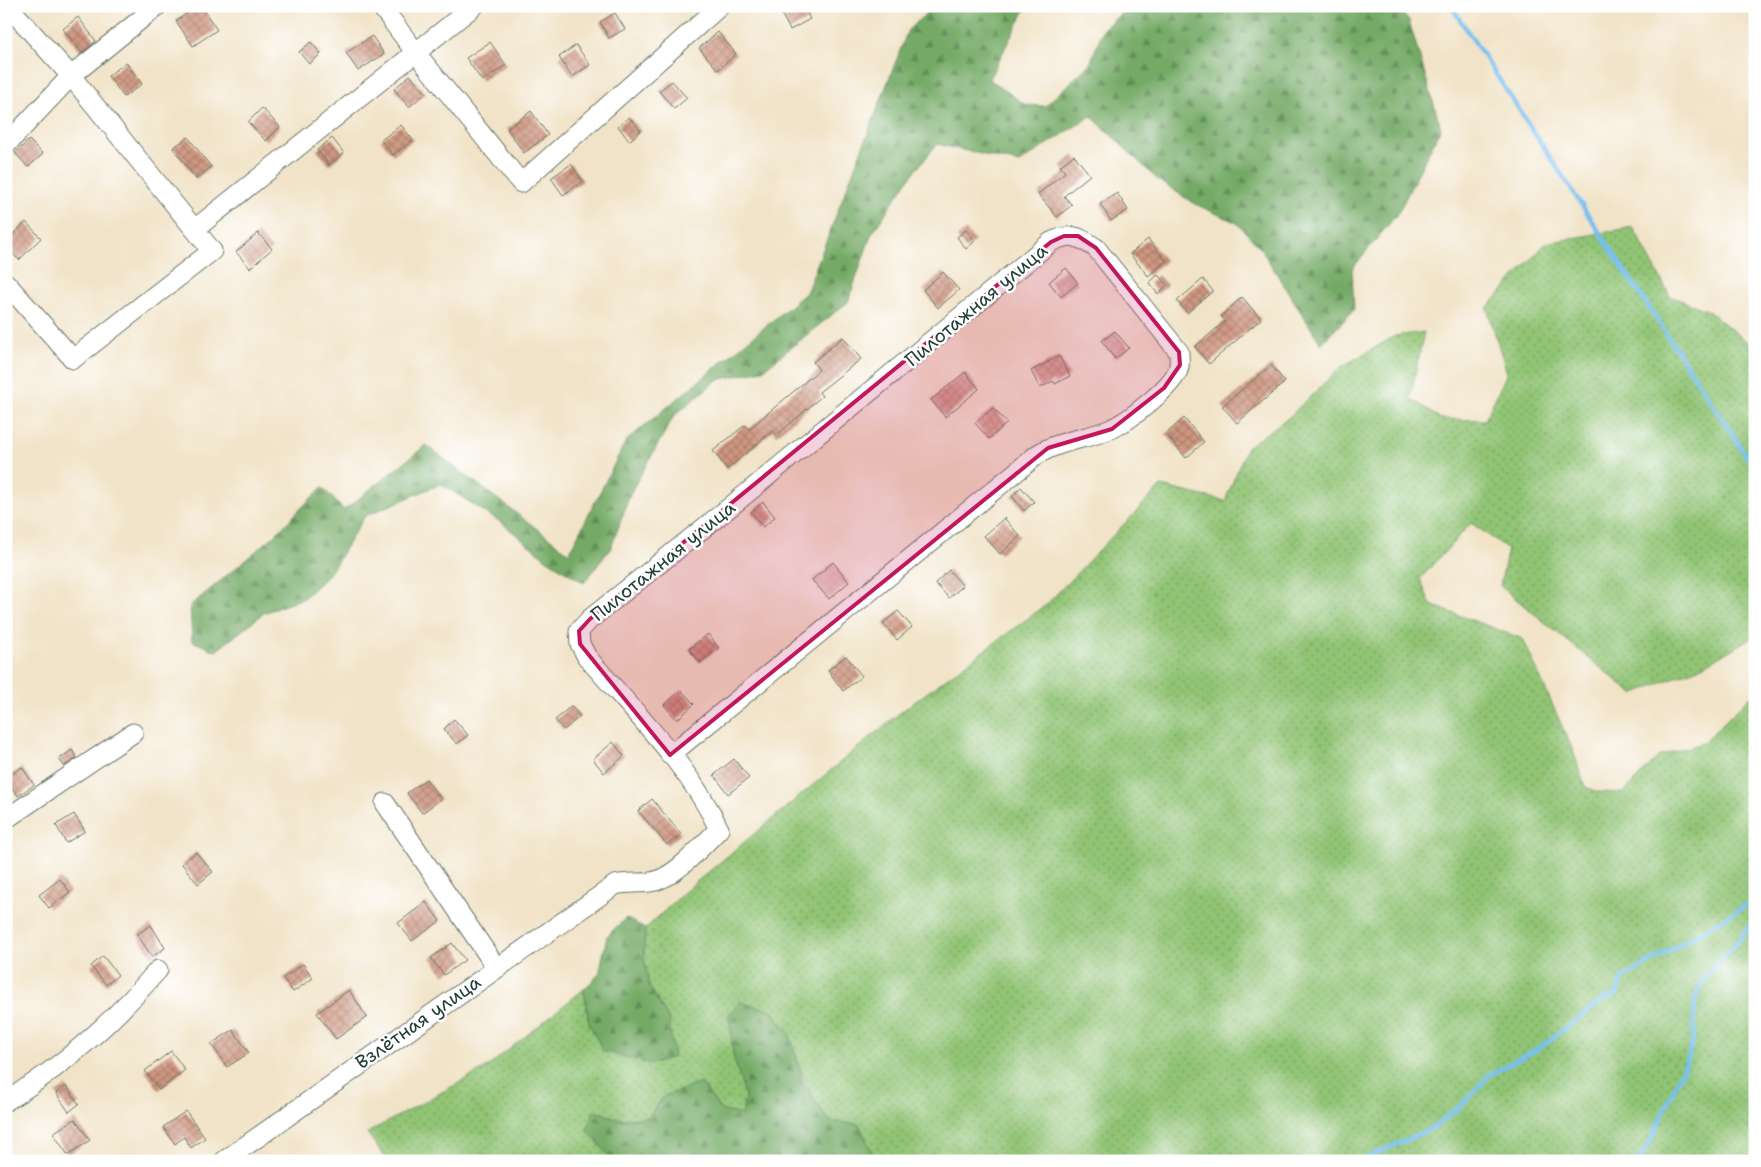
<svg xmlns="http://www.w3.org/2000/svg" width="1761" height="1167" viewBox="0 0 1761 1167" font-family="'Shantell Sans',sans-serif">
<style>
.grass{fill:url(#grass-dots);stroke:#588054}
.forest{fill:url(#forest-firs);stroke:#4a744d}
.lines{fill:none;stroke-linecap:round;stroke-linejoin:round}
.stream{stroke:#77c0f0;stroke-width:4.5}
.building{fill:url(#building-cross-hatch)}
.minor-casing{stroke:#687767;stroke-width:21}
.minor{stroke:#fff;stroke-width:19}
.marked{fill:#c2185b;fill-opacity:0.2;stroke:#c2185b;stroke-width:4;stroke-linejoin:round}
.labels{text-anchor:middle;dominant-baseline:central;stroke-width:5;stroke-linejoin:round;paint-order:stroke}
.street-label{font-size:19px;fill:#1f3d34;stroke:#fff}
</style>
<defs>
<pattern id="grass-dots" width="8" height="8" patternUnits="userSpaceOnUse" patternTransform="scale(1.25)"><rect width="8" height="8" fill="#91c475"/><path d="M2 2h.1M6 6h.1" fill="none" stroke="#76a061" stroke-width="1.8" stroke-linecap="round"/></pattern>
<pattern id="forest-firs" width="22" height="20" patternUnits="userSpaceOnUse" patternTransform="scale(1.25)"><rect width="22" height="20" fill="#74aa66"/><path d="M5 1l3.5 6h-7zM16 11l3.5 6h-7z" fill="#5f8c55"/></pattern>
<pattern id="building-cross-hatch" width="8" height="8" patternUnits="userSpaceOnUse" patternTransform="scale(1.25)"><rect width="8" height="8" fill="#d09680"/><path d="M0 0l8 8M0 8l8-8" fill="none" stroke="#a87c6a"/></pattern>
</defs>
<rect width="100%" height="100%" fill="#fff"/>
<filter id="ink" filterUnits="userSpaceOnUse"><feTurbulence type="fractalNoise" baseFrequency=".02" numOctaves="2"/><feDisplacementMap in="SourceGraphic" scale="10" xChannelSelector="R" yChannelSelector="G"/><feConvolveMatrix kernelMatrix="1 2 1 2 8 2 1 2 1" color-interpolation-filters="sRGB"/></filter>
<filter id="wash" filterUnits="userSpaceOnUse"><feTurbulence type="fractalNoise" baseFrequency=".0096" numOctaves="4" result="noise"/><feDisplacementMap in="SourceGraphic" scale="20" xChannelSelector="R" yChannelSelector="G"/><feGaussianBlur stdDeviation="1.12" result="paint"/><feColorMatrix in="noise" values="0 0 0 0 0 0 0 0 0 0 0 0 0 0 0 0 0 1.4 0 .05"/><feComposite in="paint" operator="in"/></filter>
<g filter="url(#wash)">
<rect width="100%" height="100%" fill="#f1e3c7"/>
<path class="grass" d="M1633 227 1670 296 1707 310 1750 344 1755 352V636L1703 666 1633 694 1500 586 1508 549 1471 523 1420 579 1431 605 1523 639 1574 753 1585 787 1598 792 1623 793 1659 756 1703 743 1755 692V1161H876L859 1124 830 1121C806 1092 800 1070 790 1035L733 1055 745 1096 742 1116 721 1110 701 1083 664 1096 647 1118 620 1119 594 1111 606 1152 613 1161H388L367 1133 486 1068 584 989 589 1023 603 1051 651 1064 669 1020 649 986 644 957 645 929 689 888 902 711 1046 605 1161 486 1225 501 1247 447 1288 418 1341 367 1395 336 1424 332 1410 398 1441 419 1485 420 1507 373 1487 308 1546 243Z"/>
<path class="forest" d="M934 6H1027L989 79 1026 105 1045 106 1090 64 1103 29 1130 6H1396L1409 21 1441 128 1398 213 1352 269 1354 310 1321 344 1261 249 1237 223 1193 203 1157 179 1091 116 1019 163 937 144 908 180 871 235 848 302 763 370 717 380 674 416 631 492 611 548 584 583 546 559 502 523 441 484 365 516 330 573 304 598 264 613 216 651 192 641 190 606 274 536 322 487 344 510 426 445 569 553 626 441 806 293 908 30Z
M626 918 645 929 644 957 649 986 669 1020 674 1057 651 1064 603 1051 589 1023 584 989 599 974 607 936Z
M740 1002 772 1010 790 1035 803 1082 820 1109 830 1121 859 1124 876 1161H613L587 1130 594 1111 620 1119 647 1118 664 1096 701 1083 721 1110 742 1115 745 1096 733 1055 729 1014Z"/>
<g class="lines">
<path class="stream" d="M1451 6 1755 469
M1359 1161 1433 1128 1465 1102 1489 1075 1539 1048 1606 998 1616 995 1623 978 1755 900
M1639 1161 1650 1142 1688 1058 1693 1040 1695 1000 1702 980 1739 940 1755 917"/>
</g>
<g id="blocks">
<path class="building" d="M197 6H201L217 30 193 46 176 21Z
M777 6H803L810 19 790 30Z
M615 13 625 29 609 38 600 22Z
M78 17 96 41 82 53 63 29Z
M718 32 736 54 718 70 699 48Z
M372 36 384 54 358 71 346 53Z
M311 42 321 54 309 64 299 52Z
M490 42 506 65 482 81 466 58Z
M576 45 590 65 572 77 559 57Z
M126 62 142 84 124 97 108 76Z
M410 75 426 93 409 107 394 89Z
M672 81 687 98 674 109 659 91Z
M262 108 280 127 266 141 248 122Z
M531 111 548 135 524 153 507 129Z
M629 117 641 131 629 141 618 126Z
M401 125 413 140 393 155 381 140Z
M188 137 211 167 196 179 173 148Z
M332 138 344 153 329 165 317 150Z
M29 140 43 154 28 167 15 153Z
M1074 155 1090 175 1064 196 1072 205 1057 217 1038 194 1065 172 1060 166Z
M571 164 583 181 563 195 551 178Z
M1117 193 1128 210 1111 221 1100 204Z
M26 222 41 238 19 260 6 247V241Z
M966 230 975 241 966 249 957 237Z
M258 233 272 249 250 268 236 252Z
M1148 239 1166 261 1148 276 1130 254Z
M1066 268 1078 283 1061 297 1049 282Z
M943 272 959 290 938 308 923 290Z
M1158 275 1167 285 1158 294 1149 283Z
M1203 279 1213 291 1187 313 1177 301Z
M1242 297 1261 319 1209 364 1195 347 1225 321 1221 316Z
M1115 331 1129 348 1115 359 1102 341Z
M843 337 861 359 819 392 822 396 777 435 773 431 727 469 713 451 745 425 749 429 819 370 813 362Z
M1059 356 1070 376 1055 384 1053 381 1040 388 1031 371Z
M1271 365 1285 382 1237 423 1222 406Z
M965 372 979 389 945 417 931 400Z
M993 408 1007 423 989 439 975 423Z
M1184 418 1204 442 1186 458 1166 434Z
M1021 487 1034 502 1024 511 1012 496Z
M763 502 775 517 763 527 751 512Z
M1004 518 1020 536 1000 554 984 536Z
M833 562 849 582 829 599 812 580Z
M949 570 963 586 949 598 935 583Z
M898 611 912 627 897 640 883 623Z
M708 634 719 648 700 663 689 649Z
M846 656 862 676 843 691 828 670Z
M681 690 694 704 677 720 664 705Z
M571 706 580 716 564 730 555 720Z
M454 719 468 735 457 744 444 729Z
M613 742 624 756 604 773 593 759Z
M72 750 77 758 64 766 59 759Z
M734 759 749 778 728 794 714 775Z
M22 767 34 785 18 796 6 778Z
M426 779 441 799 422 813 407 793Z
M652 799 681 834 667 845 638 811Z
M74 814 85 831 66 843 56 825Z
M196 852 213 872 198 884 182 864Z
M60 879 70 892 49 908 39 895Z
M426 902 440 921 412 941 398 923Z
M151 925 165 948 152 957 137 934Z
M452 943 465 960 444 975 431 958Z
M103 956 118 975 106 985 91 966Z
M303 964 313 978 293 992 283 978Z
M349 990 367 1017 336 1039 317 1013Z
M233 1030 249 1053 227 1067 211 1044Z
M171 1051 185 1070 159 1090 145 1071Z
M66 1086 79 1104 69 1112 56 1093Z
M186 1111 205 1138 191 1148 184 1137 175 1144 163 1127Z
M75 1119 90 1140 68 1155 53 1133Z"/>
</g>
</g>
<g filter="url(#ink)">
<use href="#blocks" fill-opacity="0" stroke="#687767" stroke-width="1"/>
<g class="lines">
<g class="minor-casing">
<path id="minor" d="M381 6 416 53 521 183 720 6
M6 145 71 76 157 6
M195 229 474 6
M6 283 73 359 212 251 71 76 8 6
M385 803 496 967
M6 819 133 733
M6 1101C65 1065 113 1022 158 970
M224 1161 615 885C627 882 638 884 650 882 673 880 703 845 719 829 689 765 633 711 587 657L580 644 579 631 590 619 735 503 1051 242C1072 232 1077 236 1096 248L1179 352C1179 360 1181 367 1176 374 1166 391 1129 421 1111 429 1088 439 1061 440 1038 454L670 755"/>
</g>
<use href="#minor" class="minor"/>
</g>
</g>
<path class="marked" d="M1064 236H1078L1096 248 1179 352 1180 365 1164 388 1112 429 1048 448 670 755 580 644 579 631 590 619 1007 277 1051 242Z"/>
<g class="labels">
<g class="street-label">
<text transform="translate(976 305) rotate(-40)">Пилотажная улица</text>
<text transform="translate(663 561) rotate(-39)">Пилотажная улица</text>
<text transform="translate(418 1022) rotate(-35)">Взлётная улица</text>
</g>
</g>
<rect width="1761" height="1167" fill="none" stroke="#fff" stroke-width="25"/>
</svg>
